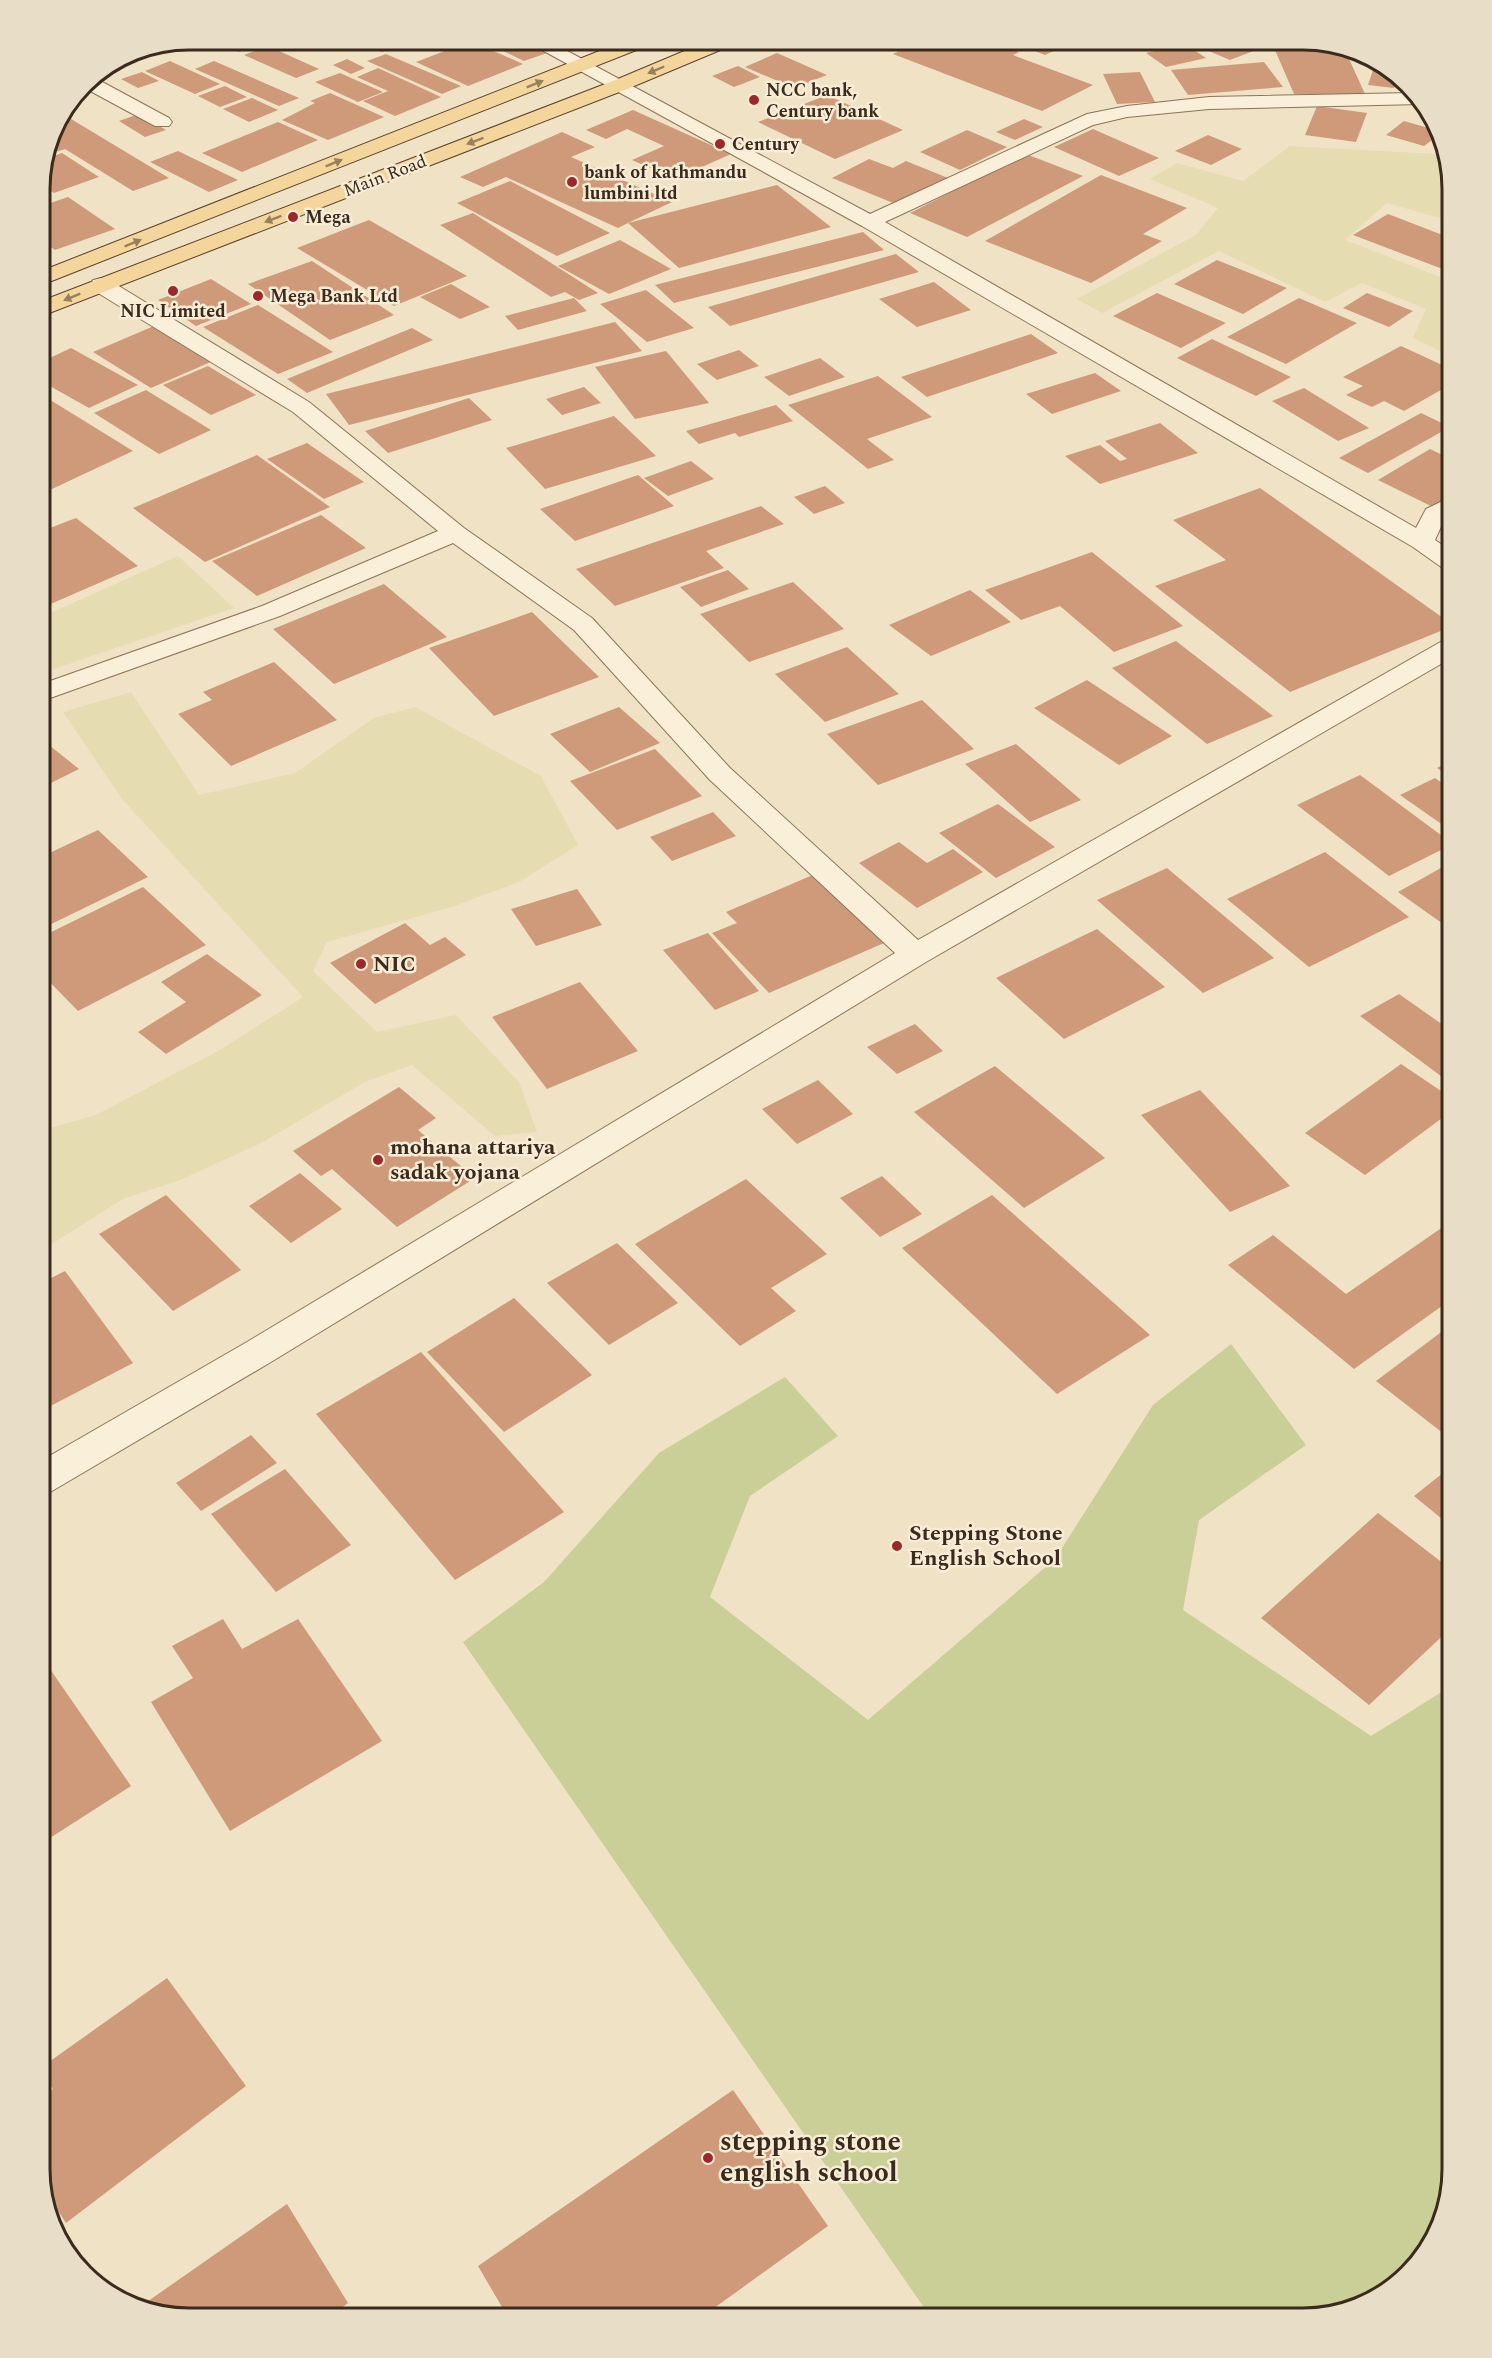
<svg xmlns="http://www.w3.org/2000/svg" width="1492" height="2358" viewBox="0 0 1492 2358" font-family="Spectral,serif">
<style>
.farmland{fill:#e6dcb2}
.green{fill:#cacf98}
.building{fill:#cf9a79}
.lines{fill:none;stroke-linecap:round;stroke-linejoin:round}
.minor-casing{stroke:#8b735a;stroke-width:2}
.primary-casing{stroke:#59412e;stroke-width:2}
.minor{fill:#faefd8;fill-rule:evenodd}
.primary{fill:#f4d69c;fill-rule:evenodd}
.oneway{fill:#98805d}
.poi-dot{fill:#9d282c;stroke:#f7ecd5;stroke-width:2}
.labels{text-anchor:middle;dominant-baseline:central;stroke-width:5;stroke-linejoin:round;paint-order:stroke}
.far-poi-label{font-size:18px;font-weight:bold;fill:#3b2b1e;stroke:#f7ecd5;text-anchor:start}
.far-street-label{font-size:18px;fill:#3b2b1e;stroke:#f7ecd5}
.poi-label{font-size:22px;font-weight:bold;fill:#3b2b1e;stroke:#f7ecd5;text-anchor:start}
.near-poi-label{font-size:27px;font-weight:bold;fill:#3b2b1e;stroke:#f7ecd5;text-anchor:start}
.rim{fill:none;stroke:#3b2b1e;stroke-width:3}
</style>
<rect width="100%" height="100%" fill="#f0e2c5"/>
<path class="farmland" d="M1290 146 1436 154 1444 150 1453 189V219L1450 221 1387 203 1345 240 1453 282V357L1413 338 1426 309 1362 283 1325 302 1219 251 1102 313 1077 299 1196 235 1218 208 1150 179 1177 163 1243 181Z
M178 556 234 608 39 674V618Z
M131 692 199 795 295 773 374 718 415 707 541 776 578 845 521 881 455 906 327 942 313 971 377 1032 456 1015 519 1082 537 1132 495 1136 412 1065 365 1082 263 1142 178 1181 123 1199 39 1252V1131L96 1115 220 1050 303 997 122 799 63 712Z"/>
<path class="green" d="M1231 1344 1306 1445 1199 1520 1183 1610 1371 1736 1453 1685V2170L1433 2244 1370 2303 1303 2319H932L463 1642 544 1582 659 1453 785 1377 838 1436 750 1496 710 1597 868 1720 1055 1559 1153 1405Z"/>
<path class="building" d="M225 39H263L269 42 239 52 219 41Z
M354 39H414L382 52Z
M518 39 547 53 524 61 480 40Z
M924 39H983L1019 52 1013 55 1093 85 1042 111 893 54Z
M1005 39H1079L1045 55Z
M1199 39H1232L1256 50 1230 60 1190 43Z
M1299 39H1313L1345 50 1365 94H1294L1275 50 1303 49Z
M471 41 523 64 468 86 416 62Z
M1185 44 1206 58 1166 67 1146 53Z
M268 46 319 69 296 78 244 55Z
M777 53 827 75 794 88 745 67Z
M386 54 461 86 442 94 367 61Z
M347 59 365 68 351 74 333 65Z
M170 61 220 84 195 94 145 71Z
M214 61 299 98 279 106 195 69Z
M1264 62 1283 87 1188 95 1171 70Z
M738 66 760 77 734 87 712 76Z
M378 68 441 97 395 116 363 101 388 91 357 77Z
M1373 70 1394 73 1397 77 1394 88 1368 85Z
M142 72 159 81 138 88 121 79Z
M1140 72 1155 102 1117 104 1103 74Z
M340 73 383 92 358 102 315 82Z
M225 86 247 97 220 107 198 96Z
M330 93 384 117 328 140 282 120 315 103 310 101Z
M827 95 903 130 835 159 758 122Z
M252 98 278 110 249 122 223 109Z
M1317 106 1367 113 1356 142 1305 135Z
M633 110 731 154 675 179 632 160 664 146 627 129 606 139 586 130Z
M139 114 166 130 145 137 119 121Z
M71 119 169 178 133 191 65 149 46 155 54 125Z
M1024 119 1043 127 1015 140 996 132Z
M1404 121 1439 131 1440 134 1424 146 1386 135Z
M278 122 318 140 242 172 202 153Z
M1093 129 1159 158 1119 176 1054 147Z
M967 130 1007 147 960 170 920 152Z
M562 132 595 147 571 157 672 202 628 223 777 185 831 227 679 268 628 223 618 228 506 177 483 187 460 177Z
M1208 135 1242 149 1211 165 1175 151Z
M178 151 238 180 209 192 150 162Z
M62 153 99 177 54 193 39 183 45 159Z
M1026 154 1083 176 967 237 910 213Z
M869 159 893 168 906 161 948 178 898 205 832 178Z
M1101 175 1187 208 1143 234 1162 241 1091 283 985 241Z
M510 181 610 233 557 256 457 203Z
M68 197 115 229 55 250 39 239V207Z
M473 213 598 293 579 300 565 292 551 297 440 225Z
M1388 214 1453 239V273L1353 235Z
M369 220 467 276 394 306 297 248Z
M863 232 884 250 674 303 655 285Z
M620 240 671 269 609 294 558 266Z
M896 254 919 272 730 326 708 307Z
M1217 260 1287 288 1243 314 1174 284Z
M312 261 394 315 330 340 248 284Z
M211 279 251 304 196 326 158 300Z
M934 282 971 310 917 327 879 299Z
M451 284 490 307 460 319 420 297Z
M646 290 694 328 647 342 600 304Z
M1157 293 1226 323 1181 348 1113 316Z
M1367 293 1413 311 1389 327 1343 308Z
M574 298 587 311 518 330 505 316Z
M1299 298 1357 323 1286 364 1227 337Z
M258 305 333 352 278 374 203 327Z
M615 322 642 351 349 425 326 394Z
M154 326 213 361 151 388 93 352Z
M412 328 433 340 307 393 287 379Z
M1031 334 1058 353 927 397 901 377Z
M1212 339 1291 377 1256 396 1177 358Z
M1401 346 1453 370V383L1404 411 1384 401 1372 407 1346 395 1363 386 1343 377Z
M71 348 138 385 89 408 39 380V363Z
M739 350 759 366 717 380 697 364Z
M666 351 709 403 635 419 595 367Z
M820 358 845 377 789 396 764 377Z
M208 366 256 395 211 415 163 385Z
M1095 373 1121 391 1052 414 1026 394Z
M878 376 932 417 867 439 894 460 868 469 788 405Z
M584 387 601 403 562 415 546 399Z
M1304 388 1369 428 1338 441 1272 401Z
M146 390 211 430 159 454 94 413Z
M39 393 133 451 52 489 39 480Z
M469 398 492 420 388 453 365 431Z
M776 405 793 421 739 437 735 433 699 444 686 431Z
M1421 413 1450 427 1368 473 1339 458Z
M614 416 656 456 545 489 506 448Z
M1160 423 1198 453 1100 484 1065 456 1100 445 1120 461 1127 459 1105 441Z
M307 443 364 482 324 499 267 459Z
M1430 449 1453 460V499L1437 509 1378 480Z
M257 455 330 507 205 562 133 508Z
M691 461 714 479 668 496 644 478Z
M638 475 674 506 575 541 540 509Z
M825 486 845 503 814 514 794 497Z
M1260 488 1453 625V626L1290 692 1155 586 1226 560 1173 520Z
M761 506 784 524 706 551 724 568 615 606 576 569Z
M321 515 366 548 257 596 212 561Z
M76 518 138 566 39 609V520L50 528Z
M1092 552 1183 626 1114 652 1060 606 1021 620 985 590Z
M728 570 749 589 701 607 680 587Z
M793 582 844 629 749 662 700 614Z
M384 584 447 637 334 684 273 629Z
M970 590 1011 622 931 656 889 625Z
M532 612 599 677 494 716 429 648Z
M1176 641 1273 716 1207 744 1112 668Z
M847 647 899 694 825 722 775 674Z
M274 662 337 720 231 766 178 714 212 700 203 692Z
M1087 680 1172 736 1119 765 1034 708Z
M922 700 974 749 878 785 827 734Z
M619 707 660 743 590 772 550 734Z
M39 737 79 769 39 789Z
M1016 744 1081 800 1030 822 965 764Z
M655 749 702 796 617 830 570 781Z
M1453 759V779L1437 768Z
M1360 775 1453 844 1389 876 1297 805Z
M1435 778 1453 791V828L1450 830 1400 795Z
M998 804 1055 847 996 878 939 833Z
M713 812 736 836 672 861 650 837Z
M98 830 148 877 39 930V858Z
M899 842 927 863 953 849 983 872 917 908 859 863Z
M1325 852 1409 917 1309 967 1227 899Z
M1448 864 1453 868V931L1398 892Z
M1167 868 1274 958 1203 993 1097 900Z
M815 874 884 943 769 993 712 933 737 923 726 912Z
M143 887 206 945 78 1011 39 971V938Z
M577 889 602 925 536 946 511 909Z
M405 923 430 945 445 937 466 955 375 1004 330 963Z
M1097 929 1165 987 1064 1039 996 978Z
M708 933 759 991 715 1010 663 950Z
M207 954 262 995 166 1054 138 1032 186 1002 161 982Z
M580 982 638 1051 547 1089 492 1017Z
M1399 994 1453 1032V1085L1360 1016Z
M915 1024 943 1051 897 1074 867 1047Z
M1401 1064 1453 1099V1110L1365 1175 1305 1133Z
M995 1066 1105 1158 1024 1208 914 1112Z
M818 1080 853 1114 797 1144 762 1109Z
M399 1087 436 1118 418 1130 475 1178 397 1227 332 1169 321 1176 293 1151Z
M1200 1090 1290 1186 1230 1212 1141 1115Z
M300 1173 342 1209 291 1243 249 1206Z
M882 1176 922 1214 880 1237 840 1198Z
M746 1179 827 1254 771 1288 796 1311 740 1346 635 1244Z
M166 1195 241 1270 173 1311 99 1234Z
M992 1195 1150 1335 1057 1394 902 1248Z
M1453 1220V1298L1354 1369 1228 1265 1273 1235 1346 1294Z
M617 1243 678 1303 609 1345 547 1283Z
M65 1271 133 1363 39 1412V1284Z
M514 1298 592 1375 504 1432 427 1352Z
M1452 1324 1453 1325V1441L1376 1381Z
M421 1352 564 1512 455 1580 316 1414Z
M251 1435 277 1463 201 1511 176 1483Z
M1453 1465V1528L1414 1496Z
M285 1469 351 1545 276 1592 211 1514Z
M1378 1513 1453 1571V1626L1369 1705 1261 1618Z
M223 1619 242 1649 298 1619 382 1741 230 1831 151 1702 193 1678 172 1646Z
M43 1659 131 1786 39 1845V1662Z
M39 1920 49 1939 39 1945Z
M167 1978 246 2086 66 2223 44 2189 39 2169V2140L42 2138 39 2134V2100L53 2089 39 2069Z
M733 2090 828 2226 703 2316 705 2319H509L478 2266Z
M287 2204 348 2303 326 2319H179L141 2306Z"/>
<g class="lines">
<g class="minor-casing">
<path id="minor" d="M522 39H545L870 214 1087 114 1127 106 1209 97 1412 93 1421 104 1209 109 1127 117 1093 125 885 222 1416 528 1426 509 1453 496V514L1445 518 1435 540 1453 552V572L1444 569 1413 547 862 226Z
M93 77 169 118 172 122 169 126H155L81 86Z
M101 278 109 280 309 402 464 528 592 618 730 768 918 940 1444 640 1453 638V657L926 962 271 1362 52 1491 39 1495V1462L247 1342 895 953 710 780 574 630 453 543 280 616 39 702V685L262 606 438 531 293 412 93 290 90 285 93 280Z"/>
</g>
<g class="primary-casing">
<path id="primary" d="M630 39H656L654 43 39 286V272Z
M713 39H739L737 43 627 89 39 317V302L613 81Z"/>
</g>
<use href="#minor" class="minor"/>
<use href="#primary" class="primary"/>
</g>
<defs><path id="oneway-solid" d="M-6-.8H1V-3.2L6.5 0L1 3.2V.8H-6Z" transform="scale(1.5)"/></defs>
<g class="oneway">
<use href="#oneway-solid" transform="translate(656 70) rotate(157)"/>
<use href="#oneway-solid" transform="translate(535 84) rotate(-22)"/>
<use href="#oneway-solid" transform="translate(475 141) rotate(159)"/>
<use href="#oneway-solid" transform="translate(334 163) rotate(-22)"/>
<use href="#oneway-solid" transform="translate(273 219) rotate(159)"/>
<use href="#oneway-solid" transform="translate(133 243) rotate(-22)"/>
<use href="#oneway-solid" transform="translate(72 297) rotate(158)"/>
</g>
<g class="poi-dot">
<circle cx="754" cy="100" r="6"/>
<circle cx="720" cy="144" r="6"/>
<circle cx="572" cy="182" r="6"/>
<circle cx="293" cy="217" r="6"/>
<circle cx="173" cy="291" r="6"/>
<circle cx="258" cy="296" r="6"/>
<circle cx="361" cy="964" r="6"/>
<circle cx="378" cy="1160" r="6"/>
<circle cx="897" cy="1546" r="6"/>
<circle cx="708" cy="2158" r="6"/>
</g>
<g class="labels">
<g class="far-poi-label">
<text x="766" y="90">NCC bank,<tspan x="766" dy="21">Century bank</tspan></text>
<text x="732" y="144">Century</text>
<text x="584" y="172">bank of kathmandu<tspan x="584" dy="21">lumbini ltd</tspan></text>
<text x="305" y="217">Mega</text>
<text x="270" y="296">Mega Bank Ltd</text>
<text x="173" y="311" text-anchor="middle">NIC Limited</text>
</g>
<g class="far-street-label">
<text transform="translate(385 176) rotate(-21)">Main Road</text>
</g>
<g class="poi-label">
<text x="373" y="964">NIC</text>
<text x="390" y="1147">mohana attariya<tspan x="390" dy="25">sadak yojana</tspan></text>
<text x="909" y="1533">Stepping Stone<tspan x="909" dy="25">English School</tspan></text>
</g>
<g class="near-poi-label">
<text x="720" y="2142">stepping stone<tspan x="720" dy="31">english school</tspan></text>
</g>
</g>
<path d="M0 0H1492V2358H0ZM189 50H1303A139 139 0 0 1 1442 189V2169A139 139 0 0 1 1303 2308H189A139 139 0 0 1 50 2169V189A139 139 0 0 1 189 50Z" fill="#e8ddc6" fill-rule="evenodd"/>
<path class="rim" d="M189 50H1303A139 139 0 0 1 1442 189V2169A139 139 0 0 1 1303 2308H189A139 139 0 0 1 50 2169V189A139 139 0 0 1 189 50Z"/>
</svg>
